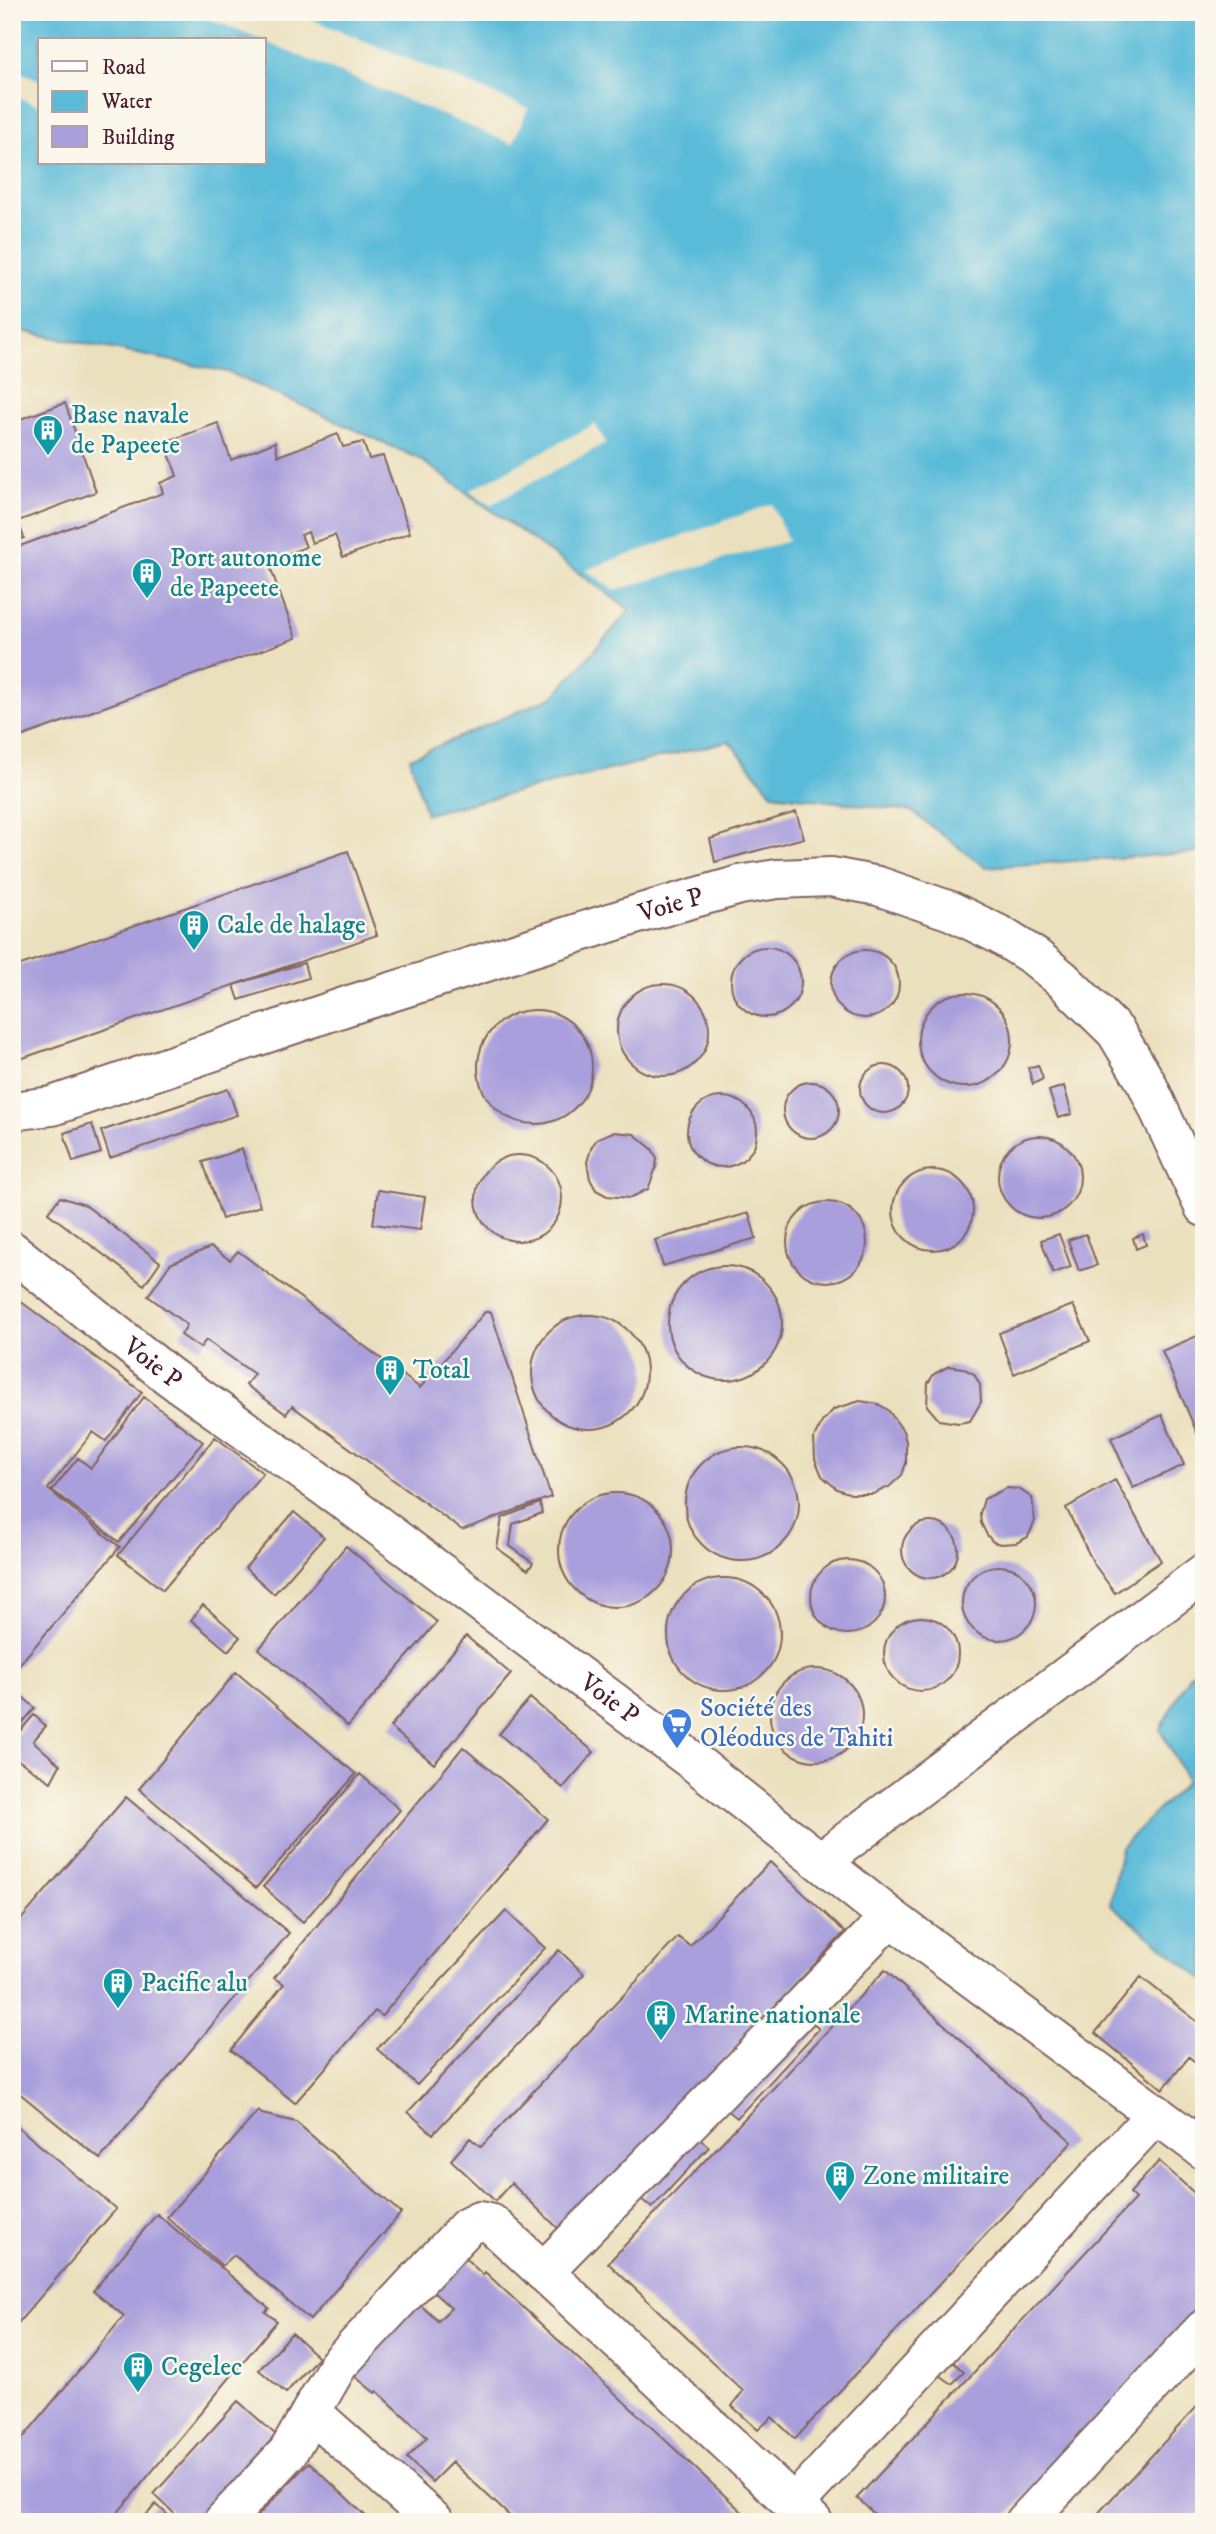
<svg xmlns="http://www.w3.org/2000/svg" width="1216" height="2534" viewBox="0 0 1216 2534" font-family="'IM FELL DW Pica',serif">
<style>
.water{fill:#5abbd9;stroke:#526d82;stroke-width:2;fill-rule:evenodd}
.pier{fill:#ebe0bd}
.building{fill:#a99fdc}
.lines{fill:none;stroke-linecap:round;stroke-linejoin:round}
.minor-casing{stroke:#82635e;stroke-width:42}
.minor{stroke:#fff;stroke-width:38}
.labels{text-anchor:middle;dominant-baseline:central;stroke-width:5;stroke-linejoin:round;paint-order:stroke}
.culture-label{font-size:26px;fill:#0d838f;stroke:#fbf7ec;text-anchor:start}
.street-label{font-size:26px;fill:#4a1f2b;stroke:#fbf7ec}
.shop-label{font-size:26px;fill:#366cbe;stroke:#fbf7ec;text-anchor:start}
</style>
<rect width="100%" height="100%" fill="#fbf7ec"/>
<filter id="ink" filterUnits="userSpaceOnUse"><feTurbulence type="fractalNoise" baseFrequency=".0143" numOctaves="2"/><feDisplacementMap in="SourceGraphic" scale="14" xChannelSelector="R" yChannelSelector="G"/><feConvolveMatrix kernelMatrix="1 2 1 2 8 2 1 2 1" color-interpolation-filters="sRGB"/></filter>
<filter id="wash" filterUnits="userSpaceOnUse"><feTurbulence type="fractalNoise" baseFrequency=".00686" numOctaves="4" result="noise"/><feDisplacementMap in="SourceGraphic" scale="28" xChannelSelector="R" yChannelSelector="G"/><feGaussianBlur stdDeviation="1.57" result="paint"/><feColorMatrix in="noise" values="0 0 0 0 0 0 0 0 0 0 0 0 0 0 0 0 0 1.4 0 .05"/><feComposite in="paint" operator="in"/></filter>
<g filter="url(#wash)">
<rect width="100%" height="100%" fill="#ebe0bd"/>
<path class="water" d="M12 12H1204V852L985 867 911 811 773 794 729 741 426 814 410 758 554 696 630 610 420 459 228 372 22 331 12 325ZM40 40H264V163H40Z
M1204 1667V1980L1110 1904 1121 1847 1187 1781 1160 1729 1190 1674Z"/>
<path class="pier" d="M193 12H294L528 108 513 144Z
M12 69 40 80V106L12 95Z
M595 424 606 443 490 505 469 491Z
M772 504 788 541 615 590 586 570Z"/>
<g id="blocks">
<path class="building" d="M65 403 96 492 18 521 24 538 12 543V422Z
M218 423 231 460 275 442 278 456 338 434 343 447 363 442 369 459 383 456 410 533 343 557 335 535 312 543 308 532 301 535 306 547 268 561 296 638 12 740V549L163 493 160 483 177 476 165 442Z
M796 812 804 838 715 862 710 839Z
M348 851 377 935 20 1059 12 1052V968Z
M731 982a35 35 0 1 1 70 0a35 35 0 1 1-70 0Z
M831 984a34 34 0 1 1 68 0a34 34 0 1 1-68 0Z
M304 963 308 978 239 1000 234 985Z
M617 1030a46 46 0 1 1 92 0a46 46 0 1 1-92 0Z
M918 1040a47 47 0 1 1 94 0a47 47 0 1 1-94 0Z
M478 1067a57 57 0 1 1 114 0a57 57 0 1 1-114 0Z
M1038 1065 1043 1079 1033 1084 1028 1068Z
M860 1089a24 24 0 1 1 48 0a24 24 0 1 1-48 0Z
M783 1110a28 28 0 1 1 56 0a28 28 0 1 1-56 0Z
M1064 1086 1072 1114 1058 1118 1049 1091Z
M228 1089 237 1115 110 1158 101 1131Z
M687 1132a35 35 0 1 1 70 0a35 35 0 1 1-70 0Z
M92 1124 101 1153 73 1162 64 1133Z
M613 1132 634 1134 652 1149 657 1158 656 1168 648 1189 630 1198 607 1196 596 1190 590 1179 587 1162 592 1146 598 1138Z
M998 1177a41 41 0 1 1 82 0a41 41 0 1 1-82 0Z
M242 1149 260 1206 222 1219 203 1162Z
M476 1198a43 43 0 1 1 86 0a43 43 0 1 1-86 0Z
M893 1210a40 40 0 1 1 80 0a40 40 0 1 1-80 0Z
M378 1190 425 1197 420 1230 373 1224Z
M60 1197 85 1205 160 1262 144 1285 48 1213Z
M787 1242a40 40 0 1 1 80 0a40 40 0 1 1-80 0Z
M749 1213 756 1238 663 1266 655 1240Z
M1059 1234 1071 1267 1053 1273 1041 1240Z
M1086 1234 1097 1265 1079 1271 1068 1240Z
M1143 1234 1146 1245 1136 1249 1133 1238Z
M211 1247 230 1260 238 1251 420 1388 485 1312H491L551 1497 462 1530 292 1406 286 1414 246 1385 254 1374 206 1340 200 1348 181 1335 187 1325 148 1296 170 1264Z
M668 1323a57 57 0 1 1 114 0a57 57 0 1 1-114 0Z
M12 1295 142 1392 106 1441 93 1432 48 1489 120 1547 12 1673Z
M1073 1305 1090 1341 1014 1374 999 1333Z
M532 1372a57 57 0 1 1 114 0a57 57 0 1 1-114 0Z
M1204 1333V1436L1199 1438 1162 1351Z
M949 1366 963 1368 974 1374 980 1385 981 1402 970 1421 958 1423 939 1420 927 1406 928 1383 934 1374Z
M144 1397 203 1442 119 1542 52 1490 78 1458 91 1468Z
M860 1401 878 1404 888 1410 903 1431 906 1442V1463L902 1475 889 1487 873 1494H851L837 1489 822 1476 815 1459 814 1438 822 1422 834 1409Z
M1162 1415 1184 1465 1133 1488 1111 1438Z
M215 1437 263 1473 163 1590 118 1555Z
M685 1504a57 57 0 1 1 114 0a57 57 0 1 1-114 0Z
M1115 1480 1161 1561 1115 1593 1094 1564 1066 1508Z
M1007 1488 1019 1489 1032 1498 1035 1521 1028 1537 1016 1543 1001 1544 993 1542 987 1535 981 1523 980 1513 984 1499Z
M559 1550a57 57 0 1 1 114 0a57 57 0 1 1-114 0Z
M540 1503 542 1513 513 1524 510 1546 533 1563 528 1570 497 1548 502 1518Z
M294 1512 324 1537 274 1594 245 1568Z
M902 1550a28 28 0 1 1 56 0a28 28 0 1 1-56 0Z
M346 1546 437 1622 348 1726 259 1649Z
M811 1597a37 37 0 1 1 74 0a37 37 0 1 1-74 0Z
M962 1603a37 37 0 1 1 74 0a37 37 0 1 1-74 0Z
M668 1634a56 56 0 1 1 112 0a56 56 0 1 1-112 0Z
M203 1605 240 1637 228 1651 191 1620Z
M884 1654a37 37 0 1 1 74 0a37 37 0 1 1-74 0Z
M466 1636 511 1674 434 1764 390 1727Z
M770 1715a46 46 0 1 1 92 0a46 46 0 1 1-92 0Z
M236 1672 356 1774 256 1888 139 1789Z
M12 1687 35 1708 12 1735Z
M530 1698 594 1752 563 1788 499 1734Z
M34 1715 46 1726 33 1741 60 1765 51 1782 12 1756V1740Z
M463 1747 548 1819 382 2016 375 2011 295 2103 231 2050 284 1984 274 1978Z
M360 1774 400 1810 303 1922 263 1887Z
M126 1797 289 1933 100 2159 12 2087V1930Z
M770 1862 845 1932 563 2233 511 2183 495 2201 451 2160 470 2138 481 2147 678 1937 690 1946Z
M506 1911 545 1948 417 2085 377 2049Z
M559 1950 584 1974 433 2134 408 2112Z
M885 1970 1072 2142 795 2439 772 2417 758 2430 732 2406 743 2391 608 2263Z
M1141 1977 1204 2027V2069L1189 2057 1163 2089 1095 2033Z
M808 2019 819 2029 737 2118 726 2109Z
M258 2111 262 2114 296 2122 401 2213 310 2320 234 2255 222 2266 167 2217Z
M12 2122 116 2209 12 2330Z
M698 2137 709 2147 652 2208 641 2199Z
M1159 2161 1204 2202V2303L1001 2522H883L857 2498 1135 2199 1130 2193Z
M157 2214 269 2308 265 2312 277 2321 110 2522H26L12 2510V2451L124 2316 93 2291Z
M462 2255 483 2275 485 2272 753 2522H516L452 2462 432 2482 407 2458 427 2437 377 2391 375 2393 353 2375 418 2303 438 2321 451 2308 431 2290Z
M292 2333 318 2357 286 2393 259 2370Z
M953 2362 964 2372 952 2384 940 2375Z
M1204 2399V2522H1090Z
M238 2401 276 2435 197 2522H183L154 2494Z
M309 2462 372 2522H252Z
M156 2504 175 2522H140Z"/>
</g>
</g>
<g filter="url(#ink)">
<use href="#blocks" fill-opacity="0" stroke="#82635e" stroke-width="2"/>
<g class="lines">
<g class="minor-casing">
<g id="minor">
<path id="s1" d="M12 1111 52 1106 350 1005 638 914 740 885 777 879 831 877 878 886 951 911 1000 935 1035 957 1063 980 1116 1032 1147 1084 1204 1207"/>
<path id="s2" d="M12 1251 170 1377 345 1501 698 1765 890 1917 1204 2150"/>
<path d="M821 1861 1204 1573"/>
<path d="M543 2272 890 1917"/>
<path d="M311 2412 435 2522"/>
<path d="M794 2504 1156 2114"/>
<path d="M223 2522 288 2452 338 2365 467 2227 479 2221 492 2224 813 2522"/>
<path d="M1025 2522 1204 2329"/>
</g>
</g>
<use href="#minor" class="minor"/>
</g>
</g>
<defs>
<g id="building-pin" transform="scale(1.575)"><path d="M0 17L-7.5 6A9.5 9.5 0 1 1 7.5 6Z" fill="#0f9aa8" stroke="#fbf7ec"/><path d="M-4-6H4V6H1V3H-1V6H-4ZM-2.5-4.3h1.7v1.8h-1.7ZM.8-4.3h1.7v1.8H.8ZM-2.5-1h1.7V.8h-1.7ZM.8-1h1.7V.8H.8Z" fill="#fff"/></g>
<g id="supermarket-pin" transform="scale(1.575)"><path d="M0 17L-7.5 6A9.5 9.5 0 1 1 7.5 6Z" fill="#3f7fe0" stroke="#fbf7ec"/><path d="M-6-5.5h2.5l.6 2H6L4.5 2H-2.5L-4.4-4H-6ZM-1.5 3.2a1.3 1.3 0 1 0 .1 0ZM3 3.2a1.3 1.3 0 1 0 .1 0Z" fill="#fff"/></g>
</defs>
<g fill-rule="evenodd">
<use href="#building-pin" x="48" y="430"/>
<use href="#building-pin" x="147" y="573"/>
<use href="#building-pin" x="194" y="925"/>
<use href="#building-pin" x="390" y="1370"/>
<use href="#supermarket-pin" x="677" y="1723"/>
<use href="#building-pin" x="118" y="1983"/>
<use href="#building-pin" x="661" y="2015"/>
<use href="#building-pin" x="840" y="2176"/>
<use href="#building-pin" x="138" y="2367"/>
</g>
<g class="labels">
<g class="culture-label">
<text x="71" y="415">Base navale<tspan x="71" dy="30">de Papeete</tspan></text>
<text x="170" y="558">Port autonome<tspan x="170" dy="30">de Papeete</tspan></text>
<text x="217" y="925">Cale de halage</text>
<text x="413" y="1370">Total</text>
<text x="141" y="1983">Pacific alu</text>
<text x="684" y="2015">Marine nationale</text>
<text x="863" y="2176">Zone militaire</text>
<text x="161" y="2367">Cegelec</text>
</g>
<g class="street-label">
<text stroke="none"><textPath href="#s1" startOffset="691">Voie P</textPath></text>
<text stroke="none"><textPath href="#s2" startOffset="180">Voie P</textPath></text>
<text stroke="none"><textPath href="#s2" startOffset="747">Voie P</textPath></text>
</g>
<g class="shop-label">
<text x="700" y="1708">Société des<tspan x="700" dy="30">Oléoducs de Tahiti</tspan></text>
</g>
</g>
<rect width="1216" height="2534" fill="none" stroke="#fbf7ec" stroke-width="42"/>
<rect x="38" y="38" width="228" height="126" fill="#fbf7ec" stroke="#b4a19f" stroke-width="2"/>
<rect x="52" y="61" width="35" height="10" fill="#ffffff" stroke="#b4a19f" stroke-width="2"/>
<text x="102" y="74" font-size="21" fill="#4a1f2b">Road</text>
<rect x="52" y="91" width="35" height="21" fill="#5abbd9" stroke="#b4a19f" stroke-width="2"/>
<text x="102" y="108" font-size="21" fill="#4a1f2b">Water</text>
<rect x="52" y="126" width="35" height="21" fill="#a99fdc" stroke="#b4a19f" stroke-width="2"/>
<text x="102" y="144" font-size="21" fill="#4a1f2b">Building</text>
</svg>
